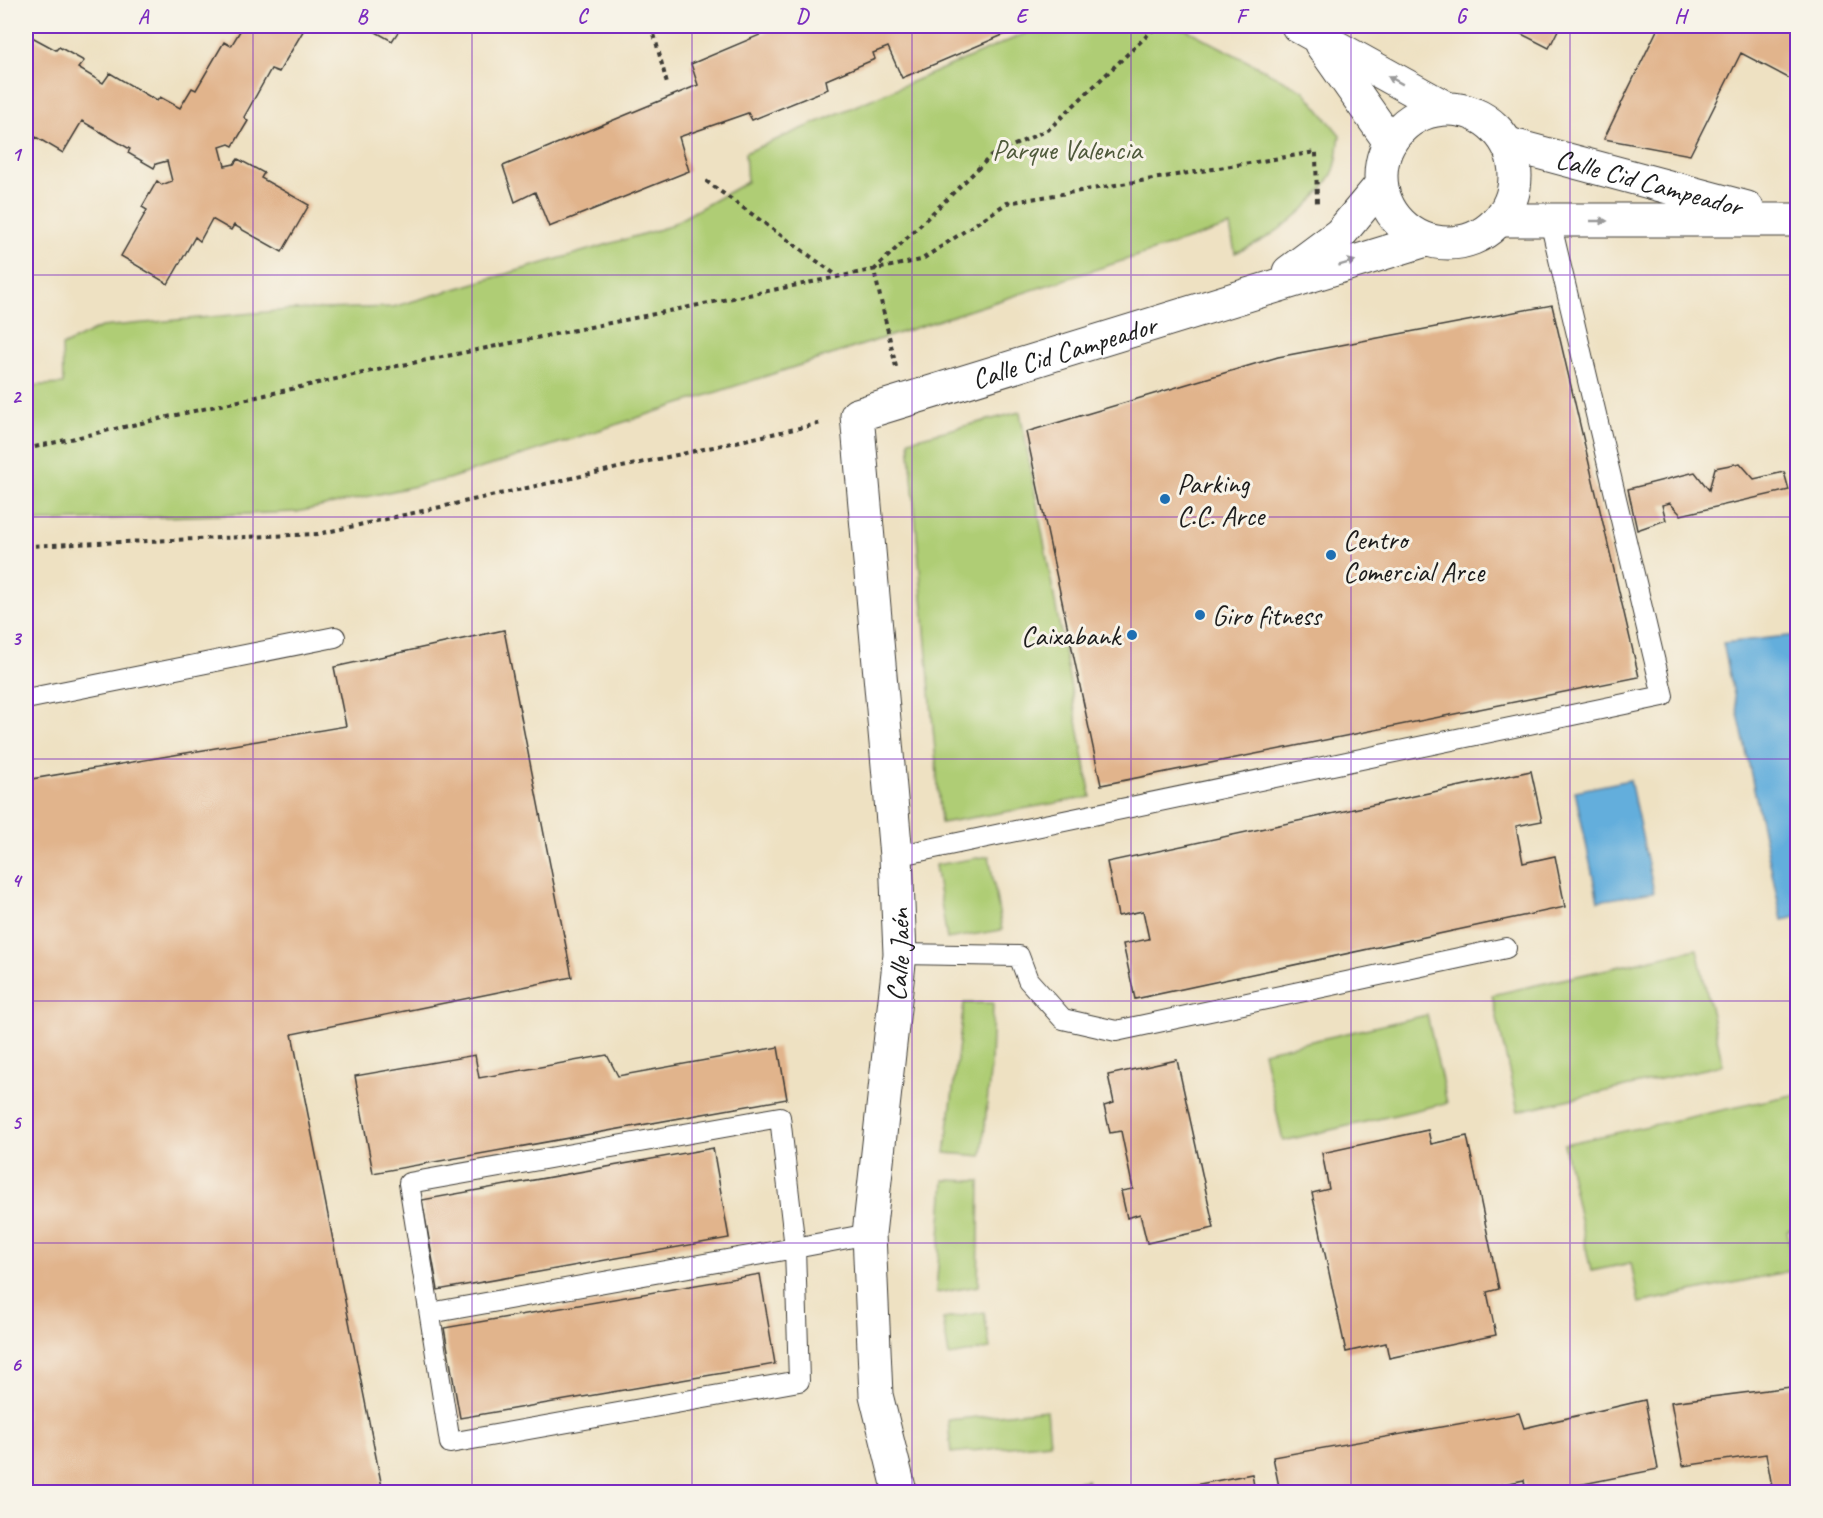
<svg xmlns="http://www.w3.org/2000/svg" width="1823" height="1518" viewBox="0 0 1823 1518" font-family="Caveat,sans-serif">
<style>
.green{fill:#afcd74;stroke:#667448;stroke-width:1.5}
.water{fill:#64aedc;stroke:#40657c;stroke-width:1.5}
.building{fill:#e1b48c}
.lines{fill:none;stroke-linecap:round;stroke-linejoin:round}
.service-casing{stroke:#3c3a35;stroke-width:22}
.minor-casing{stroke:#3c3a35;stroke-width:35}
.path{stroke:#3c3a35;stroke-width:4;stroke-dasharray:4.5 4.5;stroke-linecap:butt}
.service{stroke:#fff;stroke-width:20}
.minor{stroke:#fff;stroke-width:33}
.oneway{fill:#999}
.grid{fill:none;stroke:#7b2cbf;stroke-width:1.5;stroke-opacity:0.55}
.poi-dot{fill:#1f6fb2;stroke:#f7f3e8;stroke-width:2}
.labels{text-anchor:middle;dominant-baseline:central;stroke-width:6;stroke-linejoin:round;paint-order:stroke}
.park-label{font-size:28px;fill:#4f5a3b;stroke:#f7f3e8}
.street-label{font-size:28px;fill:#1c1c1c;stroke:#f7f3e8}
.poi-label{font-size:28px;fill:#1c1c1c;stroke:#f7f3e8;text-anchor:start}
.neatline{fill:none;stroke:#7b2cbf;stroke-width:2}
.grid-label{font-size:20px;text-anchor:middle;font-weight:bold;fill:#7b2cbf}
</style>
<rect width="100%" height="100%" fill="#f7f3e8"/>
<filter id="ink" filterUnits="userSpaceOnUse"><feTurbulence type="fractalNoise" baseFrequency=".0167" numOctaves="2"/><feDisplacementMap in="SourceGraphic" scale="12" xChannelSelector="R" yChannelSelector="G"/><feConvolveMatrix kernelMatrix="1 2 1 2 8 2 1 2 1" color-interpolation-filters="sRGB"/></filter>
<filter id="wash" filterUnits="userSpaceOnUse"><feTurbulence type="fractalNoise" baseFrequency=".008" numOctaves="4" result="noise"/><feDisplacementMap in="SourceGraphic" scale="24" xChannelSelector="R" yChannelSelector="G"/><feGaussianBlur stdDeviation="1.35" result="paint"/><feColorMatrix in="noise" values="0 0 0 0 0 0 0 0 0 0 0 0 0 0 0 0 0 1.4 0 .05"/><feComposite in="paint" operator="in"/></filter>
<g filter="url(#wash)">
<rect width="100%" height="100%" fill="#eee1c2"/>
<path class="green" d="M1043 26H1180L1304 91 1340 135C1338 147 1338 166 1331 176 1311 209 1272 239 1235 253L1230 226 448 479 297 512 26 522V386L63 384 62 346 101 327 288 310 393 307 667 227 747 182 745 153Z
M1020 412 1091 797 941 823 909 440Z
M989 856 1002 930 947 939 935 865Z
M1697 949 1723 1065 1518 1111 1492 995Z
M964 1003H993L991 1062 982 1156 945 1153Z
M1427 1015 1447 1103 1283 1141 1263 1052Z
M1797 1094V1228L1787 1230 1795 1270 1639 1303 1631 1263 1591 1271 1564 1144Z
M944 1180 980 1181 978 1286 936 1293Z
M984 1312 990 1349 949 1356 943 1319Z
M1047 1410 1050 1443 951 1453 948 1420Z
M1087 1480 1090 1492H1027Z"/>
<path class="water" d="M1797 635V917L1782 920 1723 643Z
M1630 780 1654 892 1598 901 1575 791Z"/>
<g id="blocks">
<path class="building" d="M243 26H313L310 29 306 26 279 72 271 69 244 117 248 121 233 146 229 144 220 147 225 166 234 164 238 159 264 173 261 178 309 205 282 252 234 225 231 230 212 219 200 241 195 237 168 284 121 256 147 210 142 207 157 181 162 185 172 181 167 161 156 164 154 168 128 153 130 149 82 121 63 153 36 137 26 155V42L32 37 56 50 59 47 84 61 78 68 103 83 110 73 157 101 160 97 180 108 192 88 196 90 224 42 231 46Z
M365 26H402L392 41Z
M781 26H839L842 31 861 26H1024L902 78 888 47 873 53 875 59 826 80 828 89 752 120 748 113 679 137 689 171 549 227 535 192 515 202 503 166 698 85 691 64Z
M1506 26H1560L1549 48Z
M1659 26H1798V83L1741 53 1690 155 1604 139Z
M1552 305 1639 677 1101 785 1026 432 1278 357Z
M1740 463 1754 479 1784 472 1789 490 1681 515 1670 503 1662 505 1666 520 1637 530 1628 489 1695 472 1709 490 1715 468Z
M504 630 572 977 292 1034 383 1492H26V780L346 726 334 667Z
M1531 771 1542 821 1516 826 1523 863 1555 856 1565 907 1135 999 1123 944 1149 939 1143 911 1118 916 1107 862Z
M778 1047 787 1099 373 1173 355 1076 475 1055 479 1078 607 1055 618 1076Z
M1177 1060 1214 1228 1147 1243 1140 1214 1127 1218 1121 1191 1133 1189 1121 1131 1110 1133 1104 1106 1114 1103 1108 1075Z
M1428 1130 1431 1144 1467 1136 1499 1289 1487 1292 1496 1335 1389 1358 1386 1343 1346 1352 1312 1193 1329 1189 1322 1153Z
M713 1148 729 1238 438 1290 422 1200Z
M760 1274 775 1364 460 1418 444 1328Z
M1798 1386V1492H1773L1766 1454 1683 1466 1671 1402Z
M1645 1400 1658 1469 1544 1492H1526L1524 1480 1468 1492H1280L1273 1457 1519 1413 1524 1428Z
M1252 1474 1255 1492H1163V1491Z"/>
</g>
</g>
<g filter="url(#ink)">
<use href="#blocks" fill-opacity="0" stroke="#3c3a35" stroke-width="1.5"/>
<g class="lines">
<g class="service-casing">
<path id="service" d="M26 699 335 637
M896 856 1663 696 1550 221
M900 954 1019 956 1028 980 1063 1019 1116 1031 1506 948
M430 1313 795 1248 799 1381 450 1443 409 1183 780 1117 795 1248 869 1234"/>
</g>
<g class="minor-casing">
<g id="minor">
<path d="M1298 26 1446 108"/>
<path d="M1321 44 1390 142"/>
<circle cx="1448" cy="176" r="67"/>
<path id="s1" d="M1508 144 1747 208"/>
<path d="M1499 220H1798"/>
<path d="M1289 272 1340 234 1381 185"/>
<path id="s2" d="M900 1492 876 1395 869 1234 900 954 896 856 857 415 1426 240"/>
</g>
</g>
<path class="path" d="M652 26 667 84
M706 181 839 277
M896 367 874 270 991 156 1049 129 1157 26
M26 449 358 374 921 260 1007 203 1316 152 1317 206
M26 546 318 534 822 423"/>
<use href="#service" class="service"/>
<use href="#minor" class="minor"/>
</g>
<defs><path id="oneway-solid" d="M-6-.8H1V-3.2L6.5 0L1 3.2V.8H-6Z" transform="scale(1.5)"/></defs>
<g class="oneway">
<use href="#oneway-solid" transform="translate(1395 80) rotate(-151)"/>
<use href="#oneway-solid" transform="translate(1599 221)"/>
<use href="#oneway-solid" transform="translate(1347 263) rotate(-17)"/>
</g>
</g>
<path class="grid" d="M253 26V1492M472 26V1492M692 26V1492M912 26V1492M1131 26V1492M1351 26V1492M1570 26V1492M26 275H1798M26 517H1798M26 759H1798M26 1001H1798M26 1243H1798"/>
<g class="poi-dot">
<circle cx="1165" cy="499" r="6"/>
<circle cx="1331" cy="555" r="6"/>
<circle cx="1200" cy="615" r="6"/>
<circle cx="1132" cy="635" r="6"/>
</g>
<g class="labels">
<g class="park-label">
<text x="1067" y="149">Parque Valencia</text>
</g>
<g class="street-label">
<text stroke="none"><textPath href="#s1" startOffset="146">Calle Cid Campeador</textPath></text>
<text stroke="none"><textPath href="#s2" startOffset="1300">Calle Cid Campeador</textPath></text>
<text stroke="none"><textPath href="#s2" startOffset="542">Calle Jaén</textPath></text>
</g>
<g class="poi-label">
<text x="1177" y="483">Parking<tspan x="1177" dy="32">C.C. Arce</tspan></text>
<text x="1343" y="539">Centro<tspan x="1343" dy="32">Comercial Arce</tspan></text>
<text x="1212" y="615">Giro fitness</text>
<text x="1120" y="635" text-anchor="end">Caixabank</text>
</g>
</g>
<rect width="1823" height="1518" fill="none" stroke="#f7f3e8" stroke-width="66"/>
<rect x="33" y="33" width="1757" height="1452" class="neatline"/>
<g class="grid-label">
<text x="143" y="23">A</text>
<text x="362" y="23">B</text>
<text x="582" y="23">C</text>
<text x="802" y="23">D</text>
<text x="1021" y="23">E</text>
<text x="1241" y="23">F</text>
<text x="1461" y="23">G</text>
<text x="1680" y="23">H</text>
<text x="16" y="161">1</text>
<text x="16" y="403">2</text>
<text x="16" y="645">3</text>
<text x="16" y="887">4</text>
<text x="16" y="1129">5</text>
<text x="16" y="1371">6</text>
</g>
</svg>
